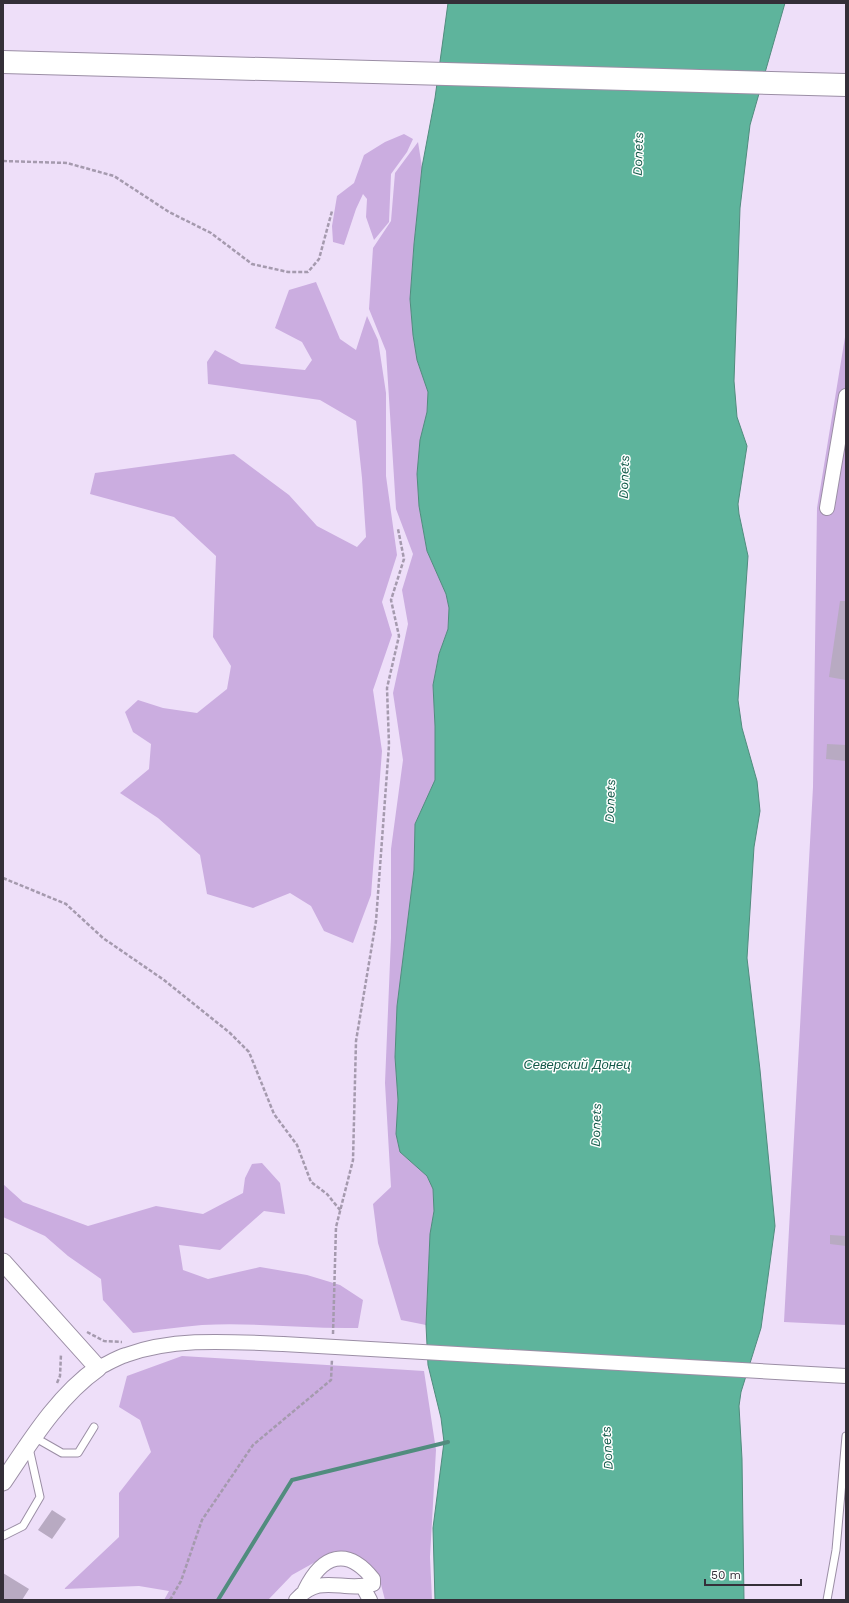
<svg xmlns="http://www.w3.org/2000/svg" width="849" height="1603" viewBox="0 0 849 1603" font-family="'Work Sans',sans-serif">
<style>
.green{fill:#cbade0}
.water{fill:#5eb49c;stroke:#518c7e}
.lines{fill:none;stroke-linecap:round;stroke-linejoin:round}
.stream{stroke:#518c7e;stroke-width:4}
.building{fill:#b8aac2}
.service-casing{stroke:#9b8ea5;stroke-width:9}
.minor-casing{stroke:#9b8ea5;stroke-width:16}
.tertiary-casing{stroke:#9b8ea5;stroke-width:19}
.trunk-casing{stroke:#9b8ea5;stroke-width:24}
.path{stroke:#a59aae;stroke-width:2.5;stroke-dasharray:4 2;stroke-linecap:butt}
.service{stroke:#fff;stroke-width:7}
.minor{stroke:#fff;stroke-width:14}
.tertiary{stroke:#fff;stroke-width:17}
.trunk{stroke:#fff;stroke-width:22}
.minor-bridge-casing{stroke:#9b8ea5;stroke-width:16;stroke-linecap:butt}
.minor-bridge{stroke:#fff;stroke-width:14}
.labels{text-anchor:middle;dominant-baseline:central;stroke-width:3;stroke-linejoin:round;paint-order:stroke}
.water-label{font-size:13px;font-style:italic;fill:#135a49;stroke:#fff}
</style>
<rect width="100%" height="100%" fill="#eedff9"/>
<path class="green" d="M404 134 413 139 407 152 391 174 389 222 374 240 366 217 367 199 363 194 356 209 344 245 333 242 332 226 337 196 354 183 364 155 385 142Z
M418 142 422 167 414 244 410 299 413 335 417 360 428 392 427 412 420 440 417 475 419 506 427 551 446 594 449 608 448 629 439 654 433 685 435 726V780L415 824 414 870 397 1006 395 1057 398 1100 396 1134 400 1152 427 1176 433 1189 434 1211 430 1234 426 1325 401 1320 378 1243 373 1204 391 1187 385 1083 391 938V849L403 760 393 693 408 624 402 590 413 554 396 509 386 351 369 309 373 248 391 221 395 173Z
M316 282 340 339 356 350 367 316 378 340 386 393V476L397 555 382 602 392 635 373 690 382 751 371 895 353 943 324 931 311 906 290 893 253 908 207 894 200 855 158 818 120 793 149 769 151 744 133 732 125 712 138 700 163 708 197 713 227 689 231 666 213 637 216 556 174 517 90 494 95 473 234 454 289 495 317 526 357 547 366 537 362 478 356 421 320 400 208 384 207 362 215 350 241 364 305 370 312 360 302 342 275 328 289 290Z
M846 331V1325L784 1322 813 787 817 508Z
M262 1163 280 1183 285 1214 264 1211 220 1250 179 1245 183 1270 208 1279 260 1267 307 1275 340 1285 363 1300 358 1328C306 1329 254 1322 202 1325 179 1327 156 1330 133 1333L103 1300 101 1279 68 1256 45 1236 3 1217V1184L23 1202 88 1226 156 1206 203 1214 243 1193 245 1178 252 1164Z
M182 1356 424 1371 436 1450 430 1557 432 1600H385L378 1573 335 1551 292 1575 268 1600H164L169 1591 139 1586 64 1589 119 1537V1493L151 1452 140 1420 119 1407 127 1376Z"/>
<path class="water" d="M448 3H785L750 125 740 208 734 381 737 417 747 446 738 504 739 514 748 556 738 700 742 728 757 781 760 811 754 847 747 958 760 1070 775 1226 761 1328 741 1392 739 1406 742 1459 744 1600H435L433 1528 444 1442 441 1418 428 1365 426 1325 430 1234 434 1211 433 1189 427 1176 400 1152 396 1134 398 1100 395 1057 397 1006 414 870 415 824 435 780V726L433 685 439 654 448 629 449 608 446 594 427 551 419 506 417 474 420 440 427 412 428 392 417 360 413 335 410 299 414 244 422 167 435 98Z"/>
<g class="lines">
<path class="stream" d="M218 1600 292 1480 448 1442"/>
</g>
<path class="building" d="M840 601H846V680L829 677Z
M827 744 846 745V761L826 759Z
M830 1235 846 1236V1246L830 1244Z
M52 1510 66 1519 52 1539 38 1530Z
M3 1573 29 1589 22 1600H3Z"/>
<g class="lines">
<g class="service-casing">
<path id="service" d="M34 1437 62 1453H78L94 1427
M3 1536 23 1526 40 1497 29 1448
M827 1600 836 1550 846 1436"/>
</g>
<g class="minor-casing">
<path id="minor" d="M827 508 846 396
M98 1368C107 1364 116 1358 126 1355 176 1337 231 1342 283 1344
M363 1587 370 1600
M296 1600C321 1572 342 1593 373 1584V1579C347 1546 322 1555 305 1590"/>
</g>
<g class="tertiary-casing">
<path id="tertiary" d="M3 1262 98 1368C58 1396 30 1442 3 1482"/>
</g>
<g class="trunk-casing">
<path id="trunk" d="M3 62 846 85"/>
</g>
<path class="path" d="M3 161 67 163 114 176 169 212 211 233 252 264 288 272H308L319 259 332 211
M3 878 66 904 103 938 164 980 230 1033 249 1052 274 1114 297 1145 311 1182 327 1194 340 1210
M87 1332 104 1341 122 1342
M333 1334 336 1227 353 1160 356 1041 376 921 389 745 387 688 399 636 391 600 404 559 398 529
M57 1383 60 1376 61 1354
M170 1600 181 1581 202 1520 253 1445 331 1380 332 1359"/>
<use href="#service" class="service"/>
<use href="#minor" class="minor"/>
<use href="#tertiary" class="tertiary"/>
<use href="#trunk" class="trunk"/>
<g class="minor-bridge-casing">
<path id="minor-bridge" d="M283 1344 846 1376"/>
</g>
<use href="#minor-bridge" class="minor-bridge"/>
</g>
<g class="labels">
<g class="water-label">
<text transform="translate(638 154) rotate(-88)">Donets</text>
<text transform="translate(624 477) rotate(-88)">Donets</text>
<text transform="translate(610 801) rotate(-88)">Donets</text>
<text x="577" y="1064">Северский Донец</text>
<text transform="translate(596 1125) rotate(-88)">Donets</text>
<text transform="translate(607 1448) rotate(-93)">Donets</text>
</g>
</g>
<rect width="849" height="1603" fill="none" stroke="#342f38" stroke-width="8"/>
<path d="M705 1579v6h96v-6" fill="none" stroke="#342f38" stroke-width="2"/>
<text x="711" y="1579" font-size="12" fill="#342f38" stroke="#ffffff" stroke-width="3" paint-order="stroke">50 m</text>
</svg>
